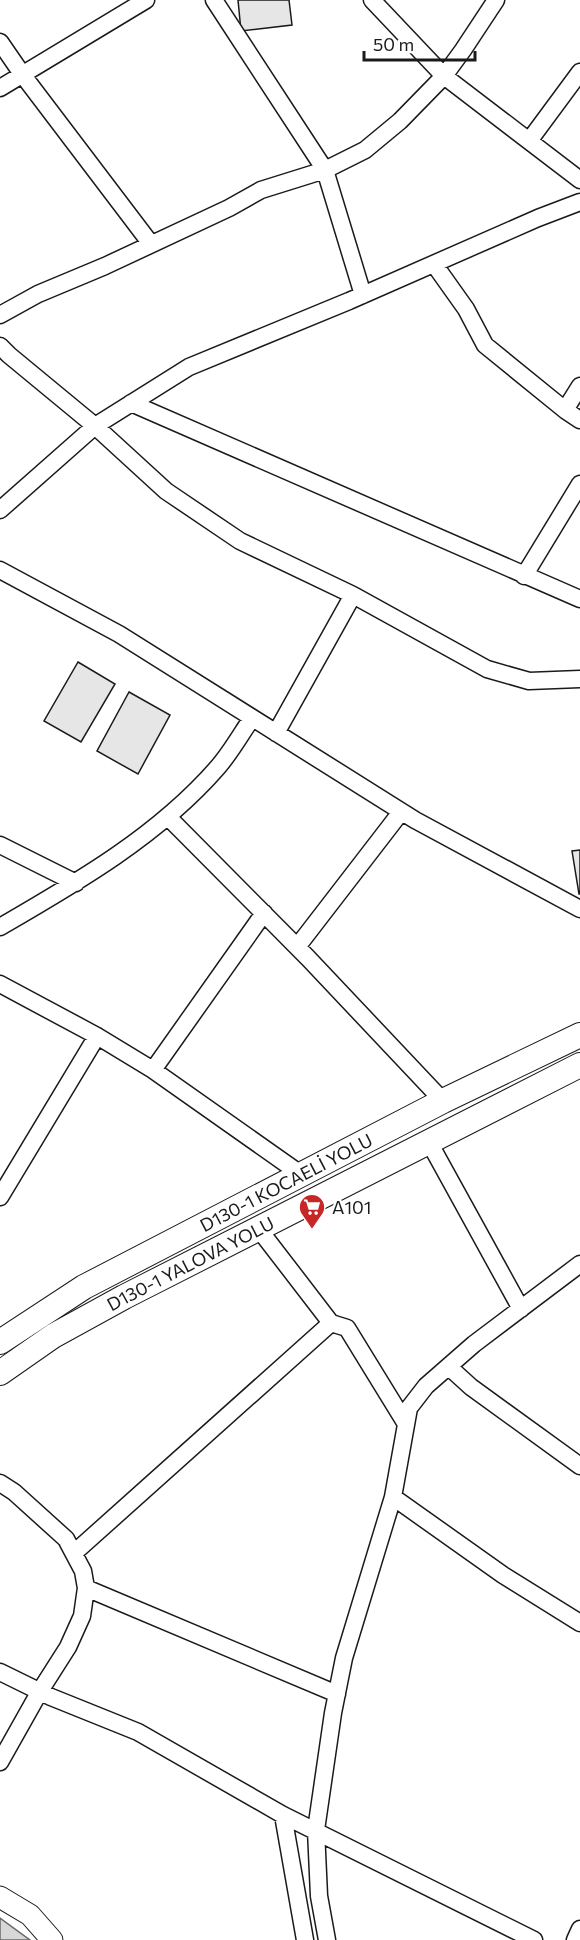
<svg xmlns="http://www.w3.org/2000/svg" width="580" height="1940" viewBox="0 0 580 1940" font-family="Commissioner,sans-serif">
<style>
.water{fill:#d7d7d7;stroke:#6a6a6a;stroke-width:1.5}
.building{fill:#e6e6e6;stroke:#1a1a1a;stroke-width:1.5}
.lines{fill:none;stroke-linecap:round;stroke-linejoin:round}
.minor-casing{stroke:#1a1a1a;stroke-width:19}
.major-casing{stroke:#1a1a1a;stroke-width:23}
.highway-casing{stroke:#1a1a1a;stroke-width:26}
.minor{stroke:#fff;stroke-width:16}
.major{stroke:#fff;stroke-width:21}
.highway{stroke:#fff;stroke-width:24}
.labels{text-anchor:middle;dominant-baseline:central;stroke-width:4.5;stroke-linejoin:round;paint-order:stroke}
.street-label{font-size:18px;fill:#1a1a1a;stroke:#fff}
.poi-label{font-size:18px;fill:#1a1a1a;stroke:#fff;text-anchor:start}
</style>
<rect width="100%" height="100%" fill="#fff"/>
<path class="water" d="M0 1918 30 1940H0Z"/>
<path class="building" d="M238 0H289L292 25 241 31Z
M78 662 115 684 81 742 44 721Z
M129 692 170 715 138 774 97 751Z
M580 850V894H579L572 851Z"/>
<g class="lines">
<g class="minor-casing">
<path id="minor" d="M214 0 325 170 363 295
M372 0 444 76 580 180
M0 42 22 74 151 244
M0 88 146 0
M529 141 580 72
M434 264 466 309 485 345 565 410 580 420
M0 315 38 294 105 266 229 208 261 190 325 170 365 150 400 121 444 76 463 50 496 0
M0 346 9 355 95 426 166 491 240 541 353 595 487 669 529 681 580 679
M131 403 580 599
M565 410 580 386
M0 510 95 426 189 367 349 301 538 218 580 202
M0 570 119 634 415 820 580 909
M524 576 580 484
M276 733 353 595
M168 817 308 958 443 1101
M0 845 76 883
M0 927C78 882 159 835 218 767 231 752 241 734 252 718
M297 947 401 812
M0 984 97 1036 153 1070 302 1175
M153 1070 264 913
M429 1142 521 1309
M0 1197 97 1036
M258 1228 331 1323
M449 1367 471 1387 580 1466
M0 1483 14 1492 66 1539 83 1571 86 1588 82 1616 68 1647 40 1691 0 1762
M393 1497 503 1575 580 1623
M74 1553 331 1323 347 1328 406 1424
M86 1588 337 1694
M0 1672 51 1697 138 1732 283 1815 534 1940
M283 1815 305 1940
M327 1940 319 1896 316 1830 333 1713 344 1658 393 1497 409 1408 426 1386 474 1344 580 1264
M575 1940 580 1929"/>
</g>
<g class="major-casing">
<path id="major" d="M0 1897 30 1915 52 1940"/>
</g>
<g class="highway-casing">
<g id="highway">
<path id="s1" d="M0 1342 84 1287 443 1101 580 1035"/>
<path id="s2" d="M0 1373 53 1336 124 1297 580 1065"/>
</g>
</g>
<use href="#minor" class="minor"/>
<use href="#major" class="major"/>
<use href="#highway" class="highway"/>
</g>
<defs>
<g id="supermarket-pin" transform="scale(1.35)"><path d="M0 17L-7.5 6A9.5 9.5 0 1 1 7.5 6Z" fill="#c62828" stroke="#fff"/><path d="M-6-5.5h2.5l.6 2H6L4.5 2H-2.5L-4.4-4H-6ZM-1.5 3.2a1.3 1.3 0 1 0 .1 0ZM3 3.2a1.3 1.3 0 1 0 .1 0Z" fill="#fff"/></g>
</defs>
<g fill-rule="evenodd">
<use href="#supermarket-pin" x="312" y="1207"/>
</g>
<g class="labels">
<g class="street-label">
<text stroke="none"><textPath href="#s1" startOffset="328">D130-1 KOCAELİ YOLU</textPath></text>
<text stroke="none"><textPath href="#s2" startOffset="220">D130-1 YALOVA YOLU</textPath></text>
</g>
<g class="poi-label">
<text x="332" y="1207">A101</text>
</g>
</g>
<path d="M364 51v9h111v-9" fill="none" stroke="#1a1a1a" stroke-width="3"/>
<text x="373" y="51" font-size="18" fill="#1a1a1a" stroke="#ffffff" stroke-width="4.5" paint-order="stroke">50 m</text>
</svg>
